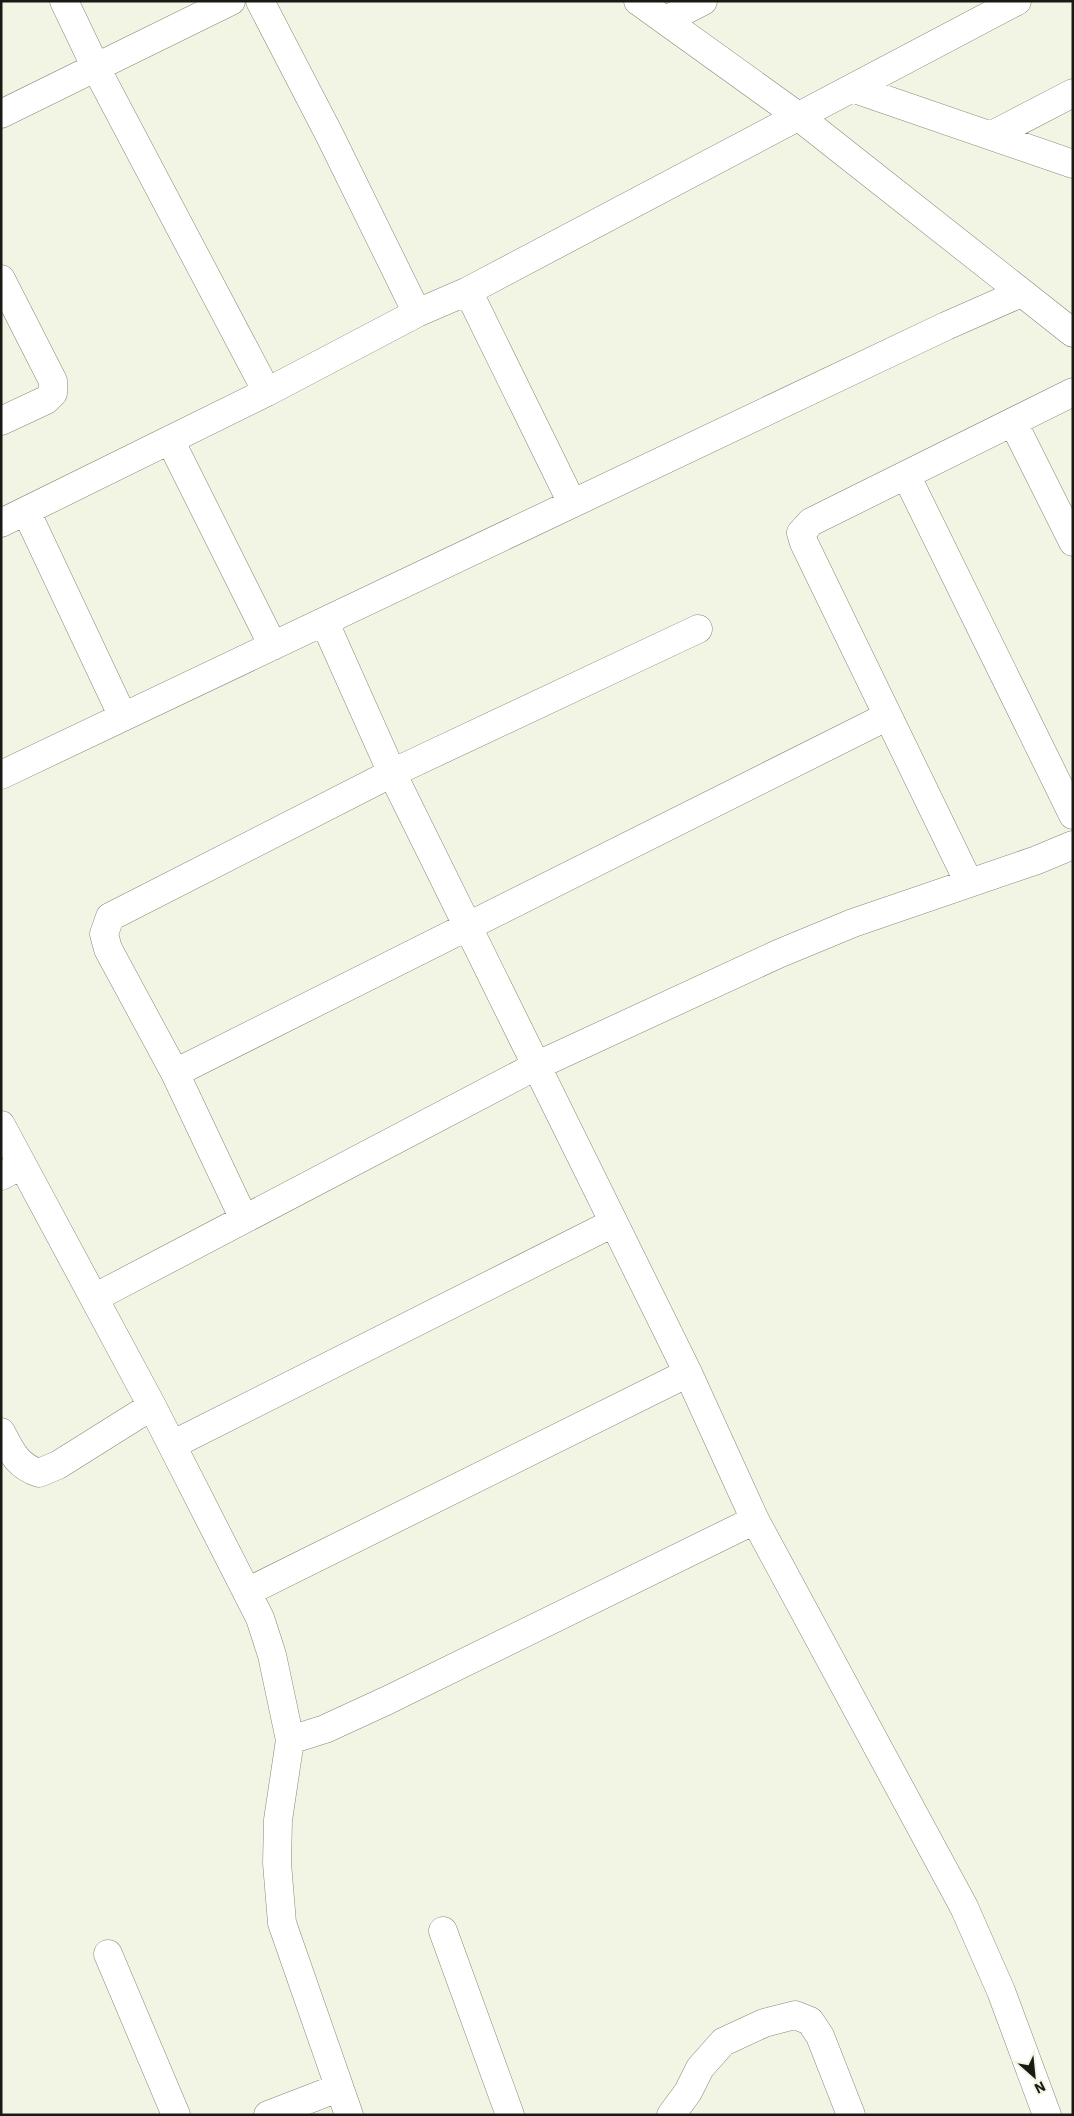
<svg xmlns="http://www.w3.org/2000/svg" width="1074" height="2116" viewBox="0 0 1074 2116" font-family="'IBM Plex Sans',sans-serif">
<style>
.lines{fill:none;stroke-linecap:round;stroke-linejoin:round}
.street-casing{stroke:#858878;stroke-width:29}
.secondary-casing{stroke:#858878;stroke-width:29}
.street{stroke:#fff;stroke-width:28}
.secondary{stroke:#fff;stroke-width:28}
</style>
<rect width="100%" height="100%" fill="#f2f5e4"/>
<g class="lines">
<g class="street-casing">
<path id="street" d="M64 1 96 68 267 392
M260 1 329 134 417 313
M666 20 703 1
M852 88 1073 164
M1 114 231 1
M992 135 1073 93
M1 279 53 381V393L46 400 1 421
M468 291 572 503
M1013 422 1073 542
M170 440 273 646
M906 475 1073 815
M26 511 123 717
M1 523 267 392 417 313 468 291 1017 1
M325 623 392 773 688 1373 755 1520 964 1907 1001 1991 1047 2115
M1 775 946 326 1021 293
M969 883 804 543 801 533 811 522 1073 392
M175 1073 888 716
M1 1125 152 1406 260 1618 272 1655 290 1740 278 1820 277 1863 282 1923 349 2115
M1 1176 22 1165
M244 1219 175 1073 108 949 104 934 110 917 392 773 698 629
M94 1298 536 1066 778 954 853 923 1037 860 1073 845
M1 1432C11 1451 17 1466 39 1473L58 1465 152 1406
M172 1445 613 1223
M247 1592 688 1373
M290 1740 325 1729 388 1700 755 1520
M443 1931 510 2115
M108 1954 176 2115
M268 2115 338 2088
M671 2115 688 2092 700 2068 723 2042 764 2023 795 2015 810 2021 820 2036 851 2115"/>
</g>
<g class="secondary-casing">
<path id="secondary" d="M638 1 798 116 1073 333"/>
</g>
<use href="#street" class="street"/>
<use href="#secondary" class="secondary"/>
</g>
<rect width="1074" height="2116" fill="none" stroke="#191a14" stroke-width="5"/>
<g transform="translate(1034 2076) rotate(153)" stroke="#f2f5e4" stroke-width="4" paint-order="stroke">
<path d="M0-4L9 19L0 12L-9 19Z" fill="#191a14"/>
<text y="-8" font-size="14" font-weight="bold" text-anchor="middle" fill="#191a14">N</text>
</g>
</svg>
